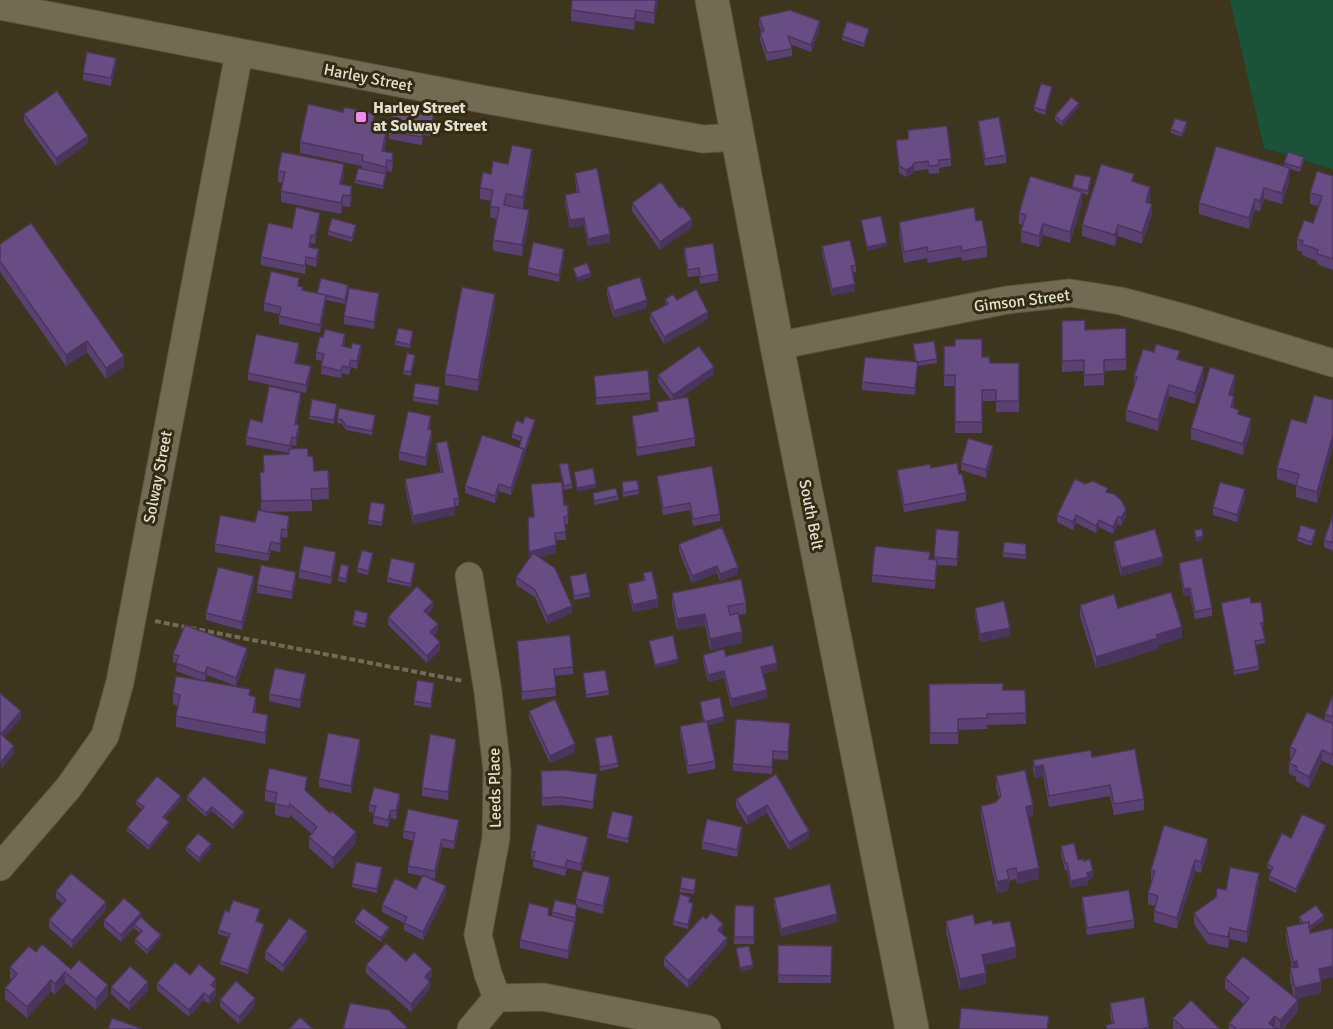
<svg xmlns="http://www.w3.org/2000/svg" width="1333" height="1029" viewBox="0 0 1333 1029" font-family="Signika,sans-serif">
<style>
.green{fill:#18533a}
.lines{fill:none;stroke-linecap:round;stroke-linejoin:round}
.street-casing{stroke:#59543e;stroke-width:29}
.secondary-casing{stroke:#59543e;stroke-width:35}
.path{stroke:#716c56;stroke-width:4;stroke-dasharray:6 3;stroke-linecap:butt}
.street{stroke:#726b51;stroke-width:27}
.secondary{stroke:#726b51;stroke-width:33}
.wall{fill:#5a4171}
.shaded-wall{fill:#4a355c}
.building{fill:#694c83;stroke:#4a355c;stroke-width:1.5}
.poi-dot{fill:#f08bf6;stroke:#322c13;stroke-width:2}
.labels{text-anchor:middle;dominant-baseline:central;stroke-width:6;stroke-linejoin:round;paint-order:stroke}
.street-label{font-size:16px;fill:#e4e1d2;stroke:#322c13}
.poi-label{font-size:16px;font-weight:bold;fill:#e4e1d2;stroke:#322c13;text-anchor:start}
</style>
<rect width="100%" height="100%" fill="#3c361d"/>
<path class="green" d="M1230 0H1333V169L1264 148Z"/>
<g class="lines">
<g class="street-casing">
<path id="street" d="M0 6 482 99 703 139 738 137
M777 346 1007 300 1070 293 1121 301 1188 319 1333 363
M469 576 488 692 497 770 496 838 478 935 488 974 497 998
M0 867 69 787 105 736 120 682 239 53
M471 1029 497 998 543 997 707 1029"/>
</g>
<g class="secondary-casing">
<path id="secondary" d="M712 0 777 346 912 1029"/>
</g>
<path class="path" d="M155 621 463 681"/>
<use href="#street" class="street"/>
<use href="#secondary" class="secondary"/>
</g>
<path class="wall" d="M658 0 654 24 636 21 634 30 571 21V10Z
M759 17 820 28 811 52 790 44 792 49V56L767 61 760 40V33L762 32 759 25Z
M869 32 864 47 842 40V36Z
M116 65 111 86 83 80V73Z
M1052 90 1045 115 1034 111V107Z
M1079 106 1062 126 1055 120V116Z
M24 114 88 143 56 166 24 121Z
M434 121 431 136 423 135 422 145 389 139V132Z
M978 121 1006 155V163L985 166 978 128Z
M375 123 383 133 386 144 384 152 393 153V164L392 172 387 171 383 189 355 183V180L362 169V166L300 153V142Z
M1187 126 1182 137 1171 133V129Z
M908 130 951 159V166L939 168V173L929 174 928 169 914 171 912 174 906 177 899 173 896 140 908 139Z
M532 160 523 208 529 221 522 256 493 251V240L497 219 490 217 491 201 480 199V188L508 164Z
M1304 161 1300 172 1290 169V179L1282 204 1264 199 1260 211 1255 210 1249 229 1199 214V203L1284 166V163Z
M278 171 344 175 342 184 352 197 350 207 343 206 341 214 281 202V191L283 183 278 182Z
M575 173 610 242 588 246 584 225 570 228 565 203V195L577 193 575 180Z
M1333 176V270L1317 264V261L1302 255V252L1297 250V239L1313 223 1318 206 1310 204V193Z
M1091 181 1088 195 1082 193V203L1070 243 1043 235 1039 247 1021 242V231L1023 225 1019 224V213L1072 189V187Z
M1134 182 1150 198 1149 203 1152 215 1142 244 1118 236 1115 246 1082 236V225Z
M632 203 692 227 660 250 632 211Z
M320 220 315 244 311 243 310 247 319 257 316 267 306 264 305 274 261 265V257L292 228Z
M976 221 987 246V257L962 261 961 257 928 263 927 258 904 263 899 233V222Z
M356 229 352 242 328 235V231Z
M0 244 124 367 106 379 87 352 66 366 0 272Z
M822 246 856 265V272L852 273 855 291 832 296 822 253Z
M684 248 718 274V281L700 284 699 276 688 277 684 256Z
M564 256 559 282 528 275V268Z
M299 286 303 290 317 293 348 288 345 304 326 300 320 333 279 324V314L264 311V303Z
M607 287 647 308 614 318 607 295Z
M665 299 677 300 708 319 664 344 650 321V313L665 305Z
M379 301 374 329 344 324V316Z
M495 305 478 391 445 385V374Z
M1062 321 1085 330 1126 328V370L1104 371V385L1084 386V371L1062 372Z
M413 335 410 348 395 345V341Z
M345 341 344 346 361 353 357 369 351 367 349 375 342 373 341 378 321 374 322 361 316 360V352Z
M913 344 937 359V363L918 366 915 395 862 390V382L915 361Z
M944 346 982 357 990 363H1019V412H996V401H982V433H955V386H944Z
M299 351 296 363 311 373 306 393 248 380V373Z
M415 359 411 376 403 374V371Z
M1180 360 1204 378 1195 404 1169 396 1158 431 1126 421V410L1134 386V376Z
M714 374 678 399 695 438V446L637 456 632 423V416L657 412V402L671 400 658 382V375Z
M594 376 650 393V400L596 405Z
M1235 386 1232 396 1234 408 1251 429 1243 455 1191 439V428Z
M440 390 438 405 413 401V397Z
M301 400 296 424 299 433 296 446 292 445 291 449 308 456 314 471 328 470 329 499 312 500V511L267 512 289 524 287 538 282 537 280 552 271 550 268 561 215 552V544L255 522 261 511 260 472H263V455L289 454V453L246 445V437L262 422Z
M1333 400V446L1317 503 1296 497V485L1277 479V468L1306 423Z
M337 407 334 424 309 419V416Z
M375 418 372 435 346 430 342 424 337 423V419Z
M431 423 429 429 432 437 426 466 399 460V452Z
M523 423 535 424 511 495 499 491 495 503 465 493V486L519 447 521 441 512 438V434Z
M436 443 459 498V506H455V515L413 524 405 487V479L441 472 436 450Z
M993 453 986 478 961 470V463Z
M559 464 572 484V488L564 490 562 482 564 505 568 516V524H565L566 540H556V553L539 557 572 613 547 624 535 597 516 585V577L529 558 528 517H533L531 484 562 482Z
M931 468 966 493V501L904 512 897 477V470Z
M657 476 720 514V521L693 526 690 510 663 515 657 483Z
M622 482 639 490V494L623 497Z
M1085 484 1108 493 1126 517 1121 526 1118 524 1113 534 1099 527 1096 533 1076 523 1073 530 1057 522V515Z
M593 493 618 496V500L594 505Z
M1245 497 1237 522 1213 515V507Z
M385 508 382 526 368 524V520Z
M1333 515V551L1324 547V540Z
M936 529 959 538 957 566 937 565 935 589 872 582V575L930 560H934Z
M1316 533 1311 546 1297 541V537Z
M1114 541 1163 564 1121 576 1114 549Z
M1004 542 1026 544V559L1003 557Z
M679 544 738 574 720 581 717 573 692 583 679 551Z
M373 557 368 575 357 572V568Z
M336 560 331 584 299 578V570Z
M1179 563 1212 608V616L1195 619 1190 595 1184 596 1179 570Z
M415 567 411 587 387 582V578Z
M349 569 346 583 338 581V577Z
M643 573 658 607 633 612 628 591V584L643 580Z
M570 576 590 593V597L574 600Z
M296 580 292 599 257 593V585Z
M254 584 242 630 206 620V613Z
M672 593 746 603V614L739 615 742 643 710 650 705 625 677 630 672 604Z
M1221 603H1251L1264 626H1262L1265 643 1255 645 1259 670 1234 675Z
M1080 605 1118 608 1182 638 1158 645V649L1096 668 1080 616Z
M975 608 1010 636 980 642 975 615Z
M433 609 428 614 438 631 433 636 440 650 427 663 388 625V617Z
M368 617 365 628 353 625V621Z
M517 641 573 667V674L554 676 556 696 522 700Z
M173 654 247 656 236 686 207 675 205 681 250 695 256 708 255 713 268 726 265 744 176 727V716L178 706 173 704V693L201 680 176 671 177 663 173 662Z
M703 655 726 656 777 670 763 674 767 698 731 707 724 678 708 682 703 662Z
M583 673 609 691V695L586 698Z
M306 682 300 708 269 701V694Z
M929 684 1003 690H1025L1026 724 987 725V729L958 730V744H930Z
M434 687 431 708 414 705V701Z
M1333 695V766L1322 761 1309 788 1296 781V777L1289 774V763L1291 759 1290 758V747L1325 720V714Z
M700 702 724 721 708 725 715 761V769L688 774 680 734V726L703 722Z
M529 711 575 752 550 763 529 718Z
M790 730 788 760 773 759 772 774 733 771V764Z
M595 738 618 763V767L600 771Z
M456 746 448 800 422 796V788Z
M360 747 351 793 319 787V779Z
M1092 757 1144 799V810L1114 815 1110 796 1049 807 1043 776 1035 778 1033 771V760Z
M541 771 597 782 593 809 562 805 542 806Z
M776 774 809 838 789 850 767 813 747 825 736 807V799Z
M996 776 1033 816 1028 817 1039 879 1017 884 1016 879 1009 881V890L997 893 981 817V806L996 802 999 798 996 787Z
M265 790 306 791 356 843 333 869 309 848V837L312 834 290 815 289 818 275 815V803L265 801Z
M187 796 244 816 233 829 212 811 206 817 187 800Z
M181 800 165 818 169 825 149 850 127 831V828L142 810 136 804V801Z
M400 801 396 819 391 818 388 827 373 824 374 813 369 812V805Z
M633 819 628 843 607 838V834Z
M459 827 454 849 442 847 435 879 428 877 446 894 423 940 404 930V923L382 912V905L416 889 422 876 408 873V866L413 841 403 838V831Z
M1326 829 1296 893 1269 880V876L1272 870 1267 868V864L1291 838Z
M742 835 737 857 702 849V842Z
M588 844 581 871 567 868 565 876 533 867V859H531V851Z
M1061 846 1078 860 1084 861 1093 878 1088 880V885L1071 888 1067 870H1065L1061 854Z
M186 847 211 848 199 862 186 851Z
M1208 850 1201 873 1195 871 1177 929 1154 922V911L1155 906 1148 904V893L1152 881H1151V870Z
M382 871 377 893 352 887V884Z
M696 883 694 894 680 892V888Z
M1259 884 1247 943 1230 939 1228 948 1208 944 1194 924V913L1226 890Z
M610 885 603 914 577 907 575 922 552 916V912L576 905V899Z
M56 891 106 910 72 948 49 928V920L63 904 56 898Z
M1082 897 1134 920V928L1087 935 1082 905Z
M774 898 837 922 781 936 774 905Z
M689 902 693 907 688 929 673 925V921Z
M735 905 754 906V944H734Z
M229 912 260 913 257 921 264 928 248 974 220 964V961L228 937 218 934V930Z
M549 916 575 929 568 959 520 948V940Z
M141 917 161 938 147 954 135 943V939L140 933 134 928 121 942 104 927V920Z
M1299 917 1324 920 1310 930 1333 977 1321 979V993L1295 999 1298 1011 1283 1029 1275 1028V1029H1229V1023L1244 1004 1225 989V978L1294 998 1290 979V968H1292L1286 938V927L1301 923 1299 921Z
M355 919 389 930 381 942 355 923Z
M946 921 975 924H993L1016 958 985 965 986 984 960 990 946 932Z
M723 932 721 933 727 945 688 988 664 966V958Z
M307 939 283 972 265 959V951Z
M778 945 832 946 831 983H778Z
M406 961 432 976 429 980 430 989 411 1012 366 973V965Z
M10 967 71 969 108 996 96 1010 65 983 55 995 51 991 27 1018 5 999V988L12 980 10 978Z
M190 975 216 986 215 988 216 996 209 1004 204 1000 189 1017 157 990V983Z
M111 987 148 990 129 1010 111 994Z
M1144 997 1149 1029H1106V1025L1112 1024 1110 1014V1003Z
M220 1000 255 1006 239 1024 220 1007Z
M1173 1018 1220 1029H1173Z"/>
<path class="shaded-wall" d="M656 0H658L654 24V13Z
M636 10V21L634 30V19Z
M820 21V28L811 52V45Z
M869 29V32L864 47V44Z
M116 58V65L111 86V78Z
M1052 87V90L1045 115V111Z
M1079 103V106L1062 126V122Z
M434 113V121L431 136V129Z
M386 133V144L382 162V151Z
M88 136V143L56 166V158Z
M532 149V160L523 208V197Z
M393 153V164L392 172V161Z
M387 160V171L383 189 386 167Z
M914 163V171L912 174 906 177V170Z
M344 164V175L340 195V184Z
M1290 168V179L1282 204V193Z
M352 186V197L350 207V196Z
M1150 187V198L1146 213V202Z
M1264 188V199L1260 211V201Z
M1082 192V203L1070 243V232Z
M343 195V206L341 214V203Z
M1255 199V210L1249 229V218Z
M1152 204V215L1142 244V233Z
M529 210V221L522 256V245Z
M320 213V220L315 244V236Z
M584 218V225L570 228V220Z
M692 219V227L660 250V242Z
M1043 224V235L1039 247V236Z
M1118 225V236L1115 246V235Z
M610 234V242L588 246V239Z
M887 243V246L867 251V247Z
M319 249V257L316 267V259Z
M564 249V256L559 282V275Z
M591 273V277L577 282V278Z
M855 284V291L832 296V289Z
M379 293V301L374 329V322Z
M495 294V305L478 391V380Z
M326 295V303L320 333V325Z
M647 300V308L614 318V311Z
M708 312V319L664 344V337Z
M87 341V352L66 366V355Z
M299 343V351L295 370V363Z
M361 345V353L357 369V361Z
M124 356V367L106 379V368Z
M311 366V373L306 393V385Z
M714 367V374L673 403V395Z
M1204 367V378L1195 404V393Z
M1235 375V386L1229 406V395Z
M1169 385V396L1158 431V420Z
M301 393V400L295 432V424Z
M1234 396V407L1231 418V407Z
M1251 418V429L1243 455V444Z
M535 420V424L524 456V452Z
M299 425V433L296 446V438Z
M432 430V437L426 466V458Z
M1333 435V446L1317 503V492Z
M993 446V453L986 478V470Z
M524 449V456L511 495V488Z
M499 484V491L495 503V496Z
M596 484V488L577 492V488Z
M1245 489V497L1237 522V515Z
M455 507V515L413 524V516Z
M1126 509V517L1121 526V518Z
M1076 515V523L1073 530V522Z
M289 516V524L287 538V530Z
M1118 516V524L1113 534V527Z
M1099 520V527L1096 533V526Z
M282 529V537L280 552V544Z
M1203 536V540L1196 542V538Z
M556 545V553L529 559V552Z
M336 552V560L331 584V577Z
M1163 557V564L1121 576V568Z
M717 566V573L692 583V576Z
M738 567V574L720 581V574Z
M296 572V580L292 599V592Z
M254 576V584L242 630V622Z
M1190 588V595L1184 596V589Z
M658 599V607L633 612V605Z
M433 602V609L424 618V611Z
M572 606V613L547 624V616Z
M705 614V625L677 630V619Z
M438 624V631L430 640V632Z
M1182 627V638L1158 645V649L1096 668V657L1156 635Z
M1010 628V636L980 642V634Z
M742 632V643L710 650V639Z
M440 642V650L427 663V656Z
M247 648V656L236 686V678Z
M678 659V663L655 668V665Z
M777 663V670L761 674V667Z
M207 667V675L205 682V674Z
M724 671V678L708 682V675Z
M306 674V682L300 708V700Z
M767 690V698L731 707V699Z
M256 697V708L253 723V712Z
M21 711V719L1 741V734Z
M268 715V726L265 744V733Z
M724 717V721L704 726V722Z
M360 739V747L351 793V786Z
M456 739V746L448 800V792Z
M575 744V752L550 763V756Z
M14 746V754L1 769V762Z
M1322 750V761L1309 788V777Z
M1043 765V776L1035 778V767Z
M597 774V782L593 809V802Z
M400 794V801L396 819V811Z
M181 796V800L163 820V817Z
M767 805V813L747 825V817Z
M1033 805V816L1026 818V807Z
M212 807V811L206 817V813Z
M391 810V818L388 827V820Z
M244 812V816L233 829V825Z
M459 820V827L454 849V842Z
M169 822V825L149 850V846Z
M1326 825V829L1296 893V889Z
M742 827V835L737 857V850Z
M809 831V838L789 850V843Z
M356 832V843L333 869V858Z
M588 837V844L581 871V864Z
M442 839V847L435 879V871Z
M1208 839V850L1201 873V862Z
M211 844V848L199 862V858Z
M1195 860V871L1177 929V918Z
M1039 868V879L1017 884V873Z
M1093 871V878L1088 880V885L1071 888V881L1087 873Z
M1259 873V884L1247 943V932Z
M610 877V885L603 914V906Z
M1009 879V890L997 893V882Z
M446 886V894L423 940V932Z
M106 902V910L72 948V941Z
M141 913V921L134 924V928L121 942V935Z
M837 914V922L781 936V929Z
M1324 916V920L1307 932V928Z
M575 922V929L568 959V951Z
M264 924V928L248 974V970Z
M723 924V932L718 937V930Z
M389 927V930L381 942V938Z
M1230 928V939L1228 948V937Z
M307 931V939L283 972V965Z
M161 935V938L147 954V950Z
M727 938V945L688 988V981Z
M1016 947V958L982 966V955Z
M1297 961V972L1293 973V962Z
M753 965V969L740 972V968Z
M1333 966V977L1319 980V969Z
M432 969V976L425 984V977Z
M65 972V983L55 995V984Z
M986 973V984L960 990V979Z
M216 979V986L211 992V985Z
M51 980V991L27 1018V1007Z
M148 982V990L129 1010V1003Z
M430 982V989L411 1012V1004Z
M1321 982V993L1295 999V988Z
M108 985V996L96 1010V999Z
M216 989V996L209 1004V997Z
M204 993V1000L189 1017V1010Z
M255 998V1006L239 1024V1017Z
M1298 1000V1011L1283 1029H1280V1021Z
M1275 1016V1027L1269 1023Z"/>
<path class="building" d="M572 0H656L654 13 636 10 634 19 571 10Z
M790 10 820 21 811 45 788 36 792 49 767 53 760 33 764 31 759 17Z
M847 21 869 29 864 44 842 36Z
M87 52 116 58 111 78 83 73Z
M1041 83 1052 87 1045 111 1034 107Z
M57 91 88 136 56 158 24 114Z
M1071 97 1079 103 1062 122 1055 116Z
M308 104 343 112 344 107 375 114 373 123 383 125 381 132 386 133 382 151 393 153 392 161 387 160 386 167 362 161 363 155 300 142Z
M394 106 434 113 431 129 423 128 422 137 389 132Z
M999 117 1006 155 985 159 978 121Z
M1175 118 1187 122 1182 134 1171 129Z
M947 126 951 159 939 160V165L929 166 928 161 914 163 912 167 906 170 899 166 896 140 908 139V130Z
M512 145 532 149 523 197 506 194 504 205 529 210 522 245 493 240 499 208 490 206 493 190 480 188 483 172 491 174 493 161 508 164Z
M1216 146 1290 168 1282 193 1264 188 1260 201 1255 199 1249 218 1199 203Z
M282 152 344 164 340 184 352 186 350 196 343 195 341 203 281 191 285 172 278 171Z
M1288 152 1304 157 1300 168 1284 163Z
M1101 164 1134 174 1132 181 1150 187 1146 202 1152 204 1142 233 1118 225 1115 235 1082 225Z
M358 168 386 174 383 186 355 180Z
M597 168 610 234 588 239 584 218 570 220 565 195 579 192 575 173Z
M1317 171 1333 176V259L1317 254 1318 250 1302 244 1303 241 1297 239 1304 220 1313 223 1322 196 1310 193Z
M1075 174 1091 177 1088 191 1072 187Z
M1030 176 1082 192 1070 232 1043 224 1039 236 1021 231 1026 215 1019 213Z
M661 182 680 208 682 206 692 219 660 242 632 203Z
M296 207 320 213 315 236 311 235 309 247 319 249 316 259 306 257 305 266 261 257 268 223 292 228Z
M974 207 976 221 982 220 987 246 962 251 961 246 928 252 927 247 904 252 899 222Z
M881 216 887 243 867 247 861 220Z
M332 218 356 225 352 238 328 231Z
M31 223 124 356 106 368 87 341 66 355 0 261V244Z
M850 240 856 265 851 266 855 284 832 289 822 246Z
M533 242 564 249 559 275 528 268Z
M713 243 718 274 700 277 699 268 688 270 684 248Z
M587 263 591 273 577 278 573 268Z
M271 271 299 278 298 286 303 287 302 290 326 295 320 325 279 316 281 307 264 303Z
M640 277 647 300 614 311 607 287Z
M321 278 348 285 345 300 317 293Z
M462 287 495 294 478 380 445 374Z
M349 288 379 293 374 322 344 316Z
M696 289 708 312 664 337 650 313 668 304 665 299 673 294 677 300Z
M1085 320V330L1126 328V359L1104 360V374L1084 375V360L1062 361V321Z
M398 328 413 331 410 345 395 341Z
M325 329 345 334 342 346 351 348 352 343 361 345 357 361 351 360 349 367 342 366 341 371 321 366 324 354 316 352 320 336 323 337Z
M256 334 299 343 295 363 311 366 306 385 248 373Z
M955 339H982V357H989L990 363H1019V401H996V390H982V422H955V375H944V346H955Z
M934 341 937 359 918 362 916 361 913 344Z
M1156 344 1180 351 1177 359 1204 367 1195 393 1169 385 1158 420 1126 410 1137 377 1134 376 1143 349 1154 352Z
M699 346 714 367 673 395 658 375Z
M407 353 415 355 411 372 403 371Z
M865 357 918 362 915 388 862 382Z
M1210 367 1235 375 1229 395 1234 396 1231 407 1239 410 1238 414 1251 418 1243 444 1191 428Z
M648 370 650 393 596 398 594 376Z
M415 383 440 387 438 401 413 397Z
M269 386 301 393 295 424 299 425 296 438 292 437 290 446 246 437 250 419 262 422Z
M1314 395 1333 400V435L1317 492 1296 486 1299 474 1277 468 1291 419 1306 423Z
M688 397 695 438 637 448 632 416 658 411 657 402Z
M312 399 337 404 334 420 309 416Z
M339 408 375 415 372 431 346 426 342 420 337 419Z
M408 411 431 416 428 429 432 430 426 458 399 452Z
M525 416 535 420 524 452V449L519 447 522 437 512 434 516 420 523 423Z
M482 435 524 449 511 488 499 484 495 496 465 486Z
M968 438 993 446 986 470 961 463Z
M447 441 459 498 454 499 455 507 413 516 405 479 443 472 436 443Z
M308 448V456H313L314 471 328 470 329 488 311 489 312 500 261 501 260 472H264L263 455 289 454V449Z
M568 463 572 484 564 486 559 464Z
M957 463 959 474H962L966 493 904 505 897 470 930 464 931 468Z
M712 466 720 514 693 519 690 503 663 508 657 476Z
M593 468 596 484 577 488 574 472Z
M1075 479 1085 484 1093 481 1108 488 1106 492 1114 494 1121 500 1126 509 1121 518 1118 516 1113 527 1099 520 1096 526 1076 515 1073 522 1057 515Z
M637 480 639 490 623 493 622 482Z
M562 482 564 505H568V516L564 517 566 532 555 533 556 545 529 552 528 517H534L531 484Z
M1220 482 1245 489 1237 515 1213 507Z
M616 488 618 496 594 501 593 493Z
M371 502 385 504 382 523 368 520Z
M258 510 289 516 287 530 282 529 280 544 271 542 268 554 215 544 220 515 255 522Z
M1333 515V543L1324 540Z
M1301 525 1316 530 1311 542 1297 537Z
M722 527 738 567 720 574 717 566 692 576 679 544Z
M936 529 959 531 957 559 934 557Z
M1155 529 1163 557 1121 568 1114 541Z
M1202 529 1203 536 1196 538 1194 530Z
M1004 542 1026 544V555L1003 553Z
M304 546 336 552 331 577 299 570Z
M875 546 930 552 929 559 937 560 935 581 872 575Z
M362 550 373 553 368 571 357 568Z
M533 553 555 568 572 606 547 616 535 590 516 577Z
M391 558 415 563 411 584 387 578Z
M1202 558 1212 608 1195 612 1190 588 1184 589 1179 563Z
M341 564 349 566 346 579 338 577Z
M261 565 296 572 292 592 257 585Z
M218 567 254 576 242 622 206 613Z
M652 571 658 599 633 605 628 584 645 580 643 573Z
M586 573 590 593 574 596 570 576Z
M741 579 746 603 728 606 730 615 738 613 742 632 710 639 705 614 677 619 672 593Z
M417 586 433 602 424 611 438 624 430 632 440 642 427 656 388 617Z
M1171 592 1182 627 1156 635 1158 638 1096 657 1080 605 1114 594 1118 608Z
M1250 597 1251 603 1261 602 1264 622 1261 623 1265 639 1255 641 1259 666 1234 671 1221 603Z
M1004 601 1010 628 980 634 975 608Z
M355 610 368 613 365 624 353 621Z
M185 625 247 648 236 678 207 667 205 674 176 663 179 656 173 654Z
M570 635 573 667 554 669 556 688 522 692 517 641Z
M673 635 678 659 655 665 649 641Z
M773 645 777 663 761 667 767 690 731 699 724 671 708 675 703 655 724 649 726 656Z
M275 668 306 674 300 700 269 694Z
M605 670 609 691 586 695 583 673Z
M176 676 250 689 249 695 256 697 253 712 268 715 265 733 176 716 180 695 173 693Z
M417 680 434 683 431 704 414 701Z
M1003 683V690H1025L1026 713 987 714V718L958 719V733H930L929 684Z
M0 693 21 711 1 734 14 746 1 762 0 761Z
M1333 695V717L1325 714Z
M720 697 724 717 704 722 700 702Z
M555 699 575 744 550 756 529 711Z
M1307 712 1333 724V755L1322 750 1309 777 1296 770 1297 767 1289 763 1296 750 1290 747Z
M736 719 790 723 788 752 773 751 772 767 733 764Z
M707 721 715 761 688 766 680 726Z
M328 733 360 739 351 786 319 779Z
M430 734 456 739 448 792 422 788Z
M612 735 618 763 600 767 595 738Z
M1135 749 1144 799 1114 804 1110 785 1049 796 1043 765 1035 767 1033 760 1091 750 1092 757Z
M269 768 307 777 305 790 330 813 332 811 356 832 333 858 309 837 317 827 290 804 289 807 275 804 277 793 265 790Z
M565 770 597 774 593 802 562 797 542 798 541 771Z
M1025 770 1033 805 1026 807 1039 868 1017 873 1016 868 1007 870 1009 879 997 882 981 806 996 802 1001 796 996 776Z
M776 774 809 831 789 843 767 805 747 817 736 799Z
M157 776 181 796 163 817 169 822 149 846 127 828 144 807 136 801Z
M204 776 244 812 233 825 212 807 206 813 187 796Z
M374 787 400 794 396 811 391 810 388 820 373 816 376 806 369 805Z
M408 809 459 820 454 842 442 839 435 871 408 866 415 833 403 831Z
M612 811 633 816 628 839 607 834Z
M1302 814 1326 825 1296 889 1269 876 1273 867 1267 864 1282 833 1291 838Z
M707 819 742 827 737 850 702 842Z
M537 824 588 837 581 864 567 860 565 868 533 860 535 852 531 851Z
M1164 825 1208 839 1201 862 1195 860 1177 918 1154 911 1158 896 1148 893 1155 871 1151 870Z
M198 833 211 844 199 858 186 847Z
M1074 843 1078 860 1084 859V861L1090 859 1093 871 1087 873 1088 877 1071 881 1067 863H1065L1061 846Z
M356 862 382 867 377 889 352 884Z
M1230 867 1259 873 1247 932 1230 928 1228 937 1208 933 1194 913 1216 897 1217 888 1226 890Z
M583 871 610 877 603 906 576 899Z
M71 873 106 902 72 941 49 920 66 900 56 891Z
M423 875 446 886 423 932 404 923 407 917 382 905 395 878 416 889Z
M682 877 696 879 694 891 680 888Z
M830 884 837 914 781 929 774 898Z
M1129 890 1134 920 1087 928 1082 897Z
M680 894 690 897 689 902 693 903 688 925 673 921Z
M124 898 141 913 121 935 104 920Z
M233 900 260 909 256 921 264 924 248 970 220 961 230 934 218 930 225 910 229 912Z
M555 900 577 905 575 918 552 912Z
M529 903 549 908 548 915 575 922 568 951 520 940Z
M735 905 754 906V937H734Z
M1316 905 1324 916 1309 927V922L1303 923 1299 917Z
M363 908 389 927 381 938 355 919Z
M711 913 723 924 718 930 727 938 688 981 664 958 703 916 706 919Z
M973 914 975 924 992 920 993 924 1010 921 1016 947 982 955 986 973 960 979 946 921Z
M141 917 161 935 147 950 135 939 142 931 134 924Z
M289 918 307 931 283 965 265 951Z
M1309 922 1310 933 1333 928V966L1319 969 1321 982 1295 988 1290 968 1298 967 1297 961 1293 962 1286 927Z
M386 943 406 961 414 952 432 969 425 977 430 982 411 1004 366 965Z
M42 944 71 969 79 960 108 985 96 999 65 972 55 984 51 980 27 1007 5 988 17 974 10 967 29 946 36 952Z
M778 945 832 946 831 976 778 975Z
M749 946 753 965 740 968 736 948Z
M1243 956 1298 1000 1280 1021 1275 1016 1269 1023 1275 1028 1274 1029H1237L1229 1023 1249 998 1225 978Z
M175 962 190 975 199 964 216 979 211 985 216 989 209 997 204 993 189 1010 157 983Z
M130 966 148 982 129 1003 111 987Z
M236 981 255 998 239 1017 220 1000Z
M1144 997 1149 1027 1144 1028V1029H1107L1106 1025 1114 1023 1110 1003Z
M1191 1000 1220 1029H1184L1173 1018Z
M350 1003 389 1010 407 1027 405 1029H343Z
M961 1008 1049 1016 1047 1029H959Z
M300 1017 313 1029H289Z
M112 1018 143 1029H108Z"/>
<rect class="poi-dot" x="355" y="111" width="12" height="12" rx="3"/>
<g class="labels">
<g class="street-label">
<text transform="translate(368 78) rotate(11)">Harley Street</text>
<text transform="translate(1022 301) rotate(-7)">Gimson Street</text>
<text transform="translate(158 477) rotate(-79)">Solway Street</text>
<text transform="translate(811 515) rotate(79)">South Belt</text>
<text transform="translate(495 788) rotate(-91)">Leeds Place</text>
</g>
<g class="poi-label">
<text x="373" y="108">Harley Street<tspan x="373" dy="18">at Solway Street</tspan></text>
</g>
</g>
</svg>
